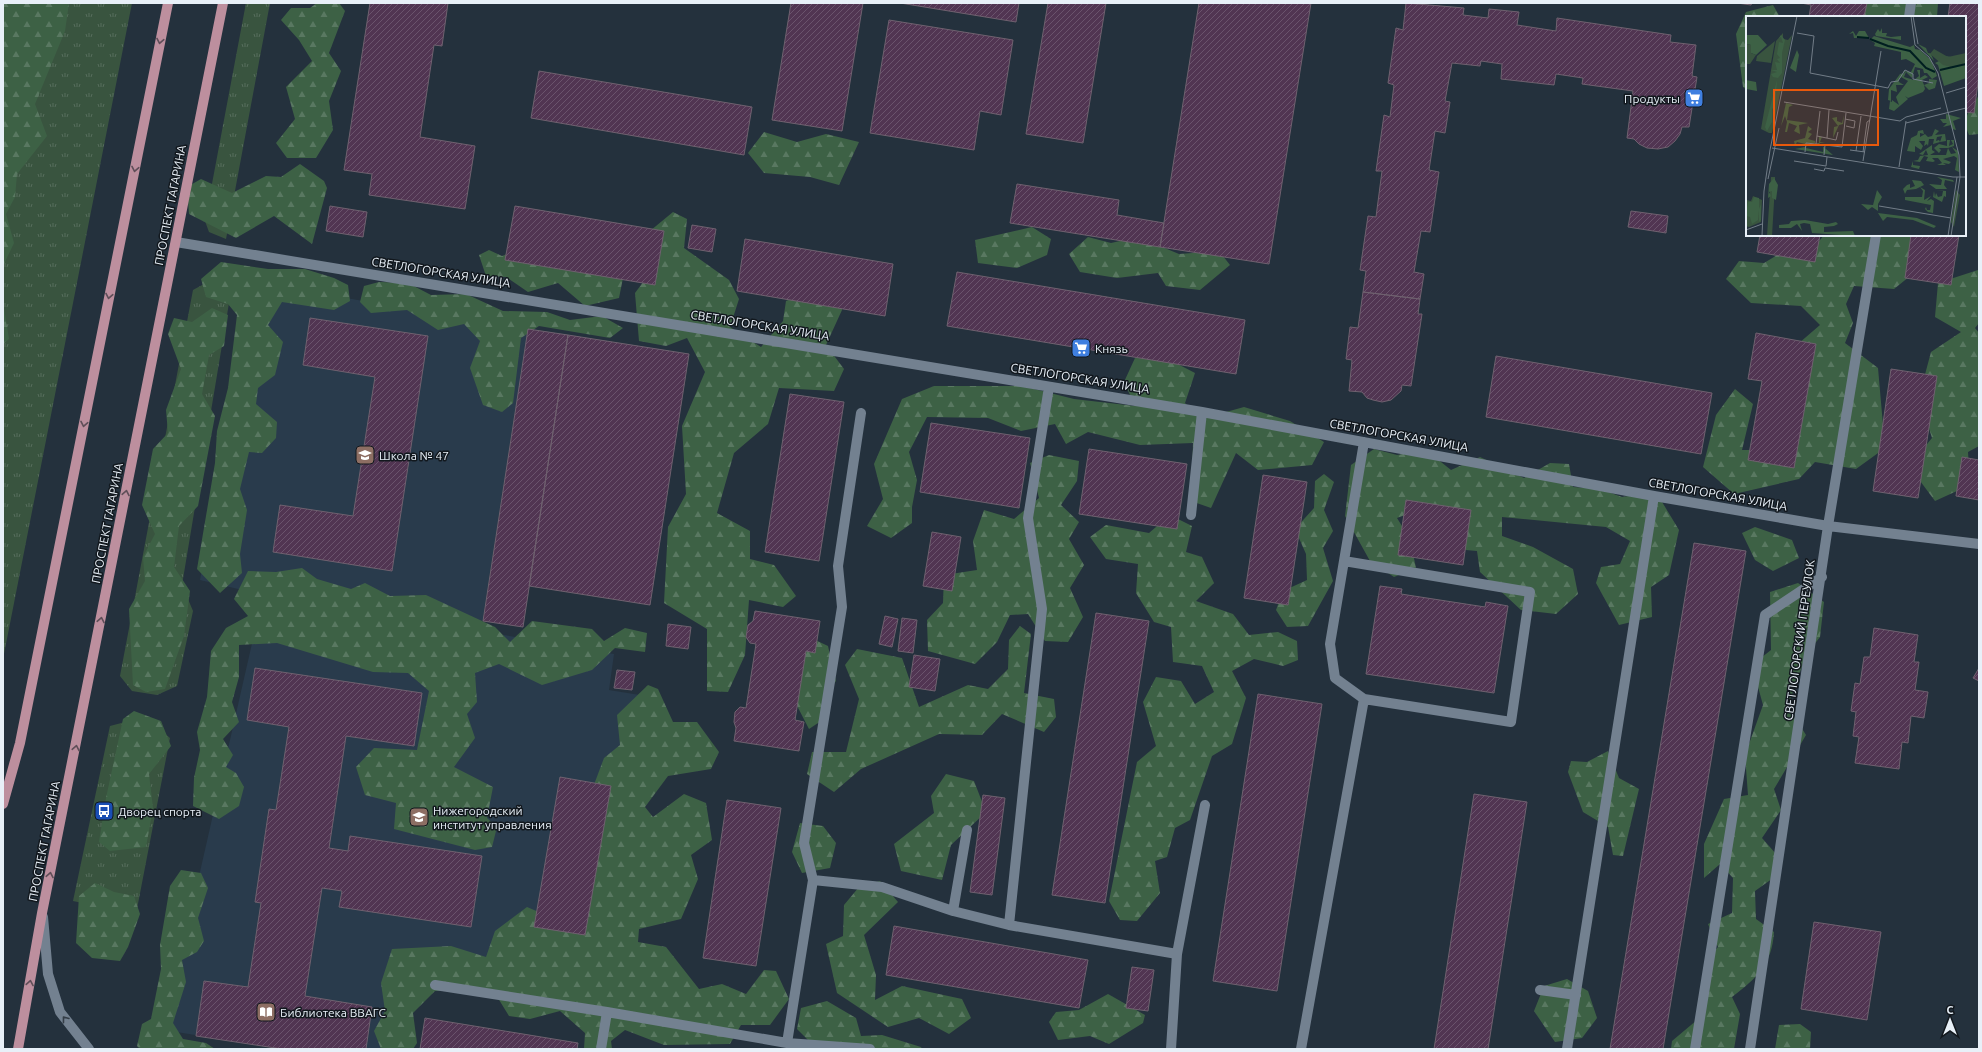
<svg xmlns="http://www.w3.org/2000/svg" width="1982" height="1052" viewBox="0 0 1982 1052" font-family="Ubuntu,sans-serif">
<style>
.built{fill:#293b4c}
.grass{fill:url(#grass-tufts)}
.forest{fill:url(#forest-firs)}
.building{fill:url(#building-hatch);stroke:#6f616f}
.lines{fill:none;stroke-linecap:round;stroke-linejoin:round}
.minor{stroke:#738190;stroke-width:10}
.secondary{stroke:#738190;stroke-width:10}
.primary{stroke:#bd8f9e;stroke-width:10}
.oneway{stroke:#5f4e58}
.oneway2{stroke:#343d46}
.labels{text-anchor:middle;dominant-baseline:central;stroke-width:3;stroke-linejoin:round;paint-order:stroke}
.poi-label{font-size:12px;fill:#e8f0f8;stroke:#12181e;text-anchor:start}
.street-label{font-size:12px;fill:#e8f0f8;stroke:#12181e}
.inset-river{fill:none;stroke:#001e20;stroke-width:2}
.inset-road{fill:none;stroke:#727d88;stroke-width:1}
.view{fill:#e8590c;fill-opacity:0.15;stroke:#e8590c;stroke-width:2}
.inset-edge{fill:none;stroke:#e8f0f8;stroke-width:2}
</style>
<defs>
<pattern id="grass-tufts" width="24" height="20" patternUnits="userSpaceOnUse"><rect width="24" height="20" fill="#39543f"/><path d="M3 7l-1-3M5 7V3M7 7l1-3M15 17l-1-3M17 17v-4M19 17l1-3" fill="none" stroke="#566d5c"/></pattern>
<pattern id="forest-firs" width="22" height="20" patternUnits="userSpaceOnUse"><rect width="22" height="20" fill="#3d6145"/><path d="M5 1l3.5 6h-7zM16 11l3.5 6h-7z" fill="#597861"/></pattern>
<pattern id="building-hatch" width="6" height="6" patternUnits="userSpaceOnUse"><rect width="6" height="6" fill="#513552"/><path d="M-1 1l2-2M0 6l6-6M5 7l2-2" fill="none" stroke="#6a536c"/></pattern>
</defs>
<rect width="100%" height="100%" fill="#24313d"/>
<path class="built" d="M252 282 528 329 481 631 614 654 609 690 646 696 508 979 414 964 399 1049H282L164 1030 263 595 200 580Z"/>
<path class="grass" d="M3 3H132L3 659Z
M246 3H270L226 239 209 232 205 221Z
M215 278 233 279 182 585 193 611 177 686 157 695 132 691 120 676 193 290Z
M129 721 156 726 170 738 136 914 73 901 110 726Z"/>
<path class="forest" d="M3 3H69L65 31 35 104 47 136 17 174 15 197 6 214 14 243 3 266Z
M317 3H339L345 11 329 53 341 71 329 101 333 130 316 158H287L276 143 295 119 286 87 312 61 299 40 281 20 291 8H310Z
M1856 3H1938L1937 17H1850Z
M1773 5 1780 17H1747V90L1743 87 1736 34 1746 12Z
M1979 95V134L1969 135C1961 118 1970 110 1979 95Z
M764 132 797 142 826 134 859 142 839 185 810 177 764 173 748 153Z
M300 164 324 181 327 188 312 244 274 216 236 238 189 214 187 187 201 179 232 193 266 176 281 177Z
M673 212 687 219 684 248 729 280 739 299 730 327 761 347 783 321 786 301 814 289 843 290 842 310 826 345 844 369 834 391 779 388 768 424 734 453 717 513 750 531V559L774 565 796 596 783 607 749 600 745 655 728 692 707 691V629L664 603 668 527 686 494 682 426 705 372 687 338 666 346 639 341 635 293 653 269 639 240Z
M1032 227 1051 239 1047 255 1017 268 978 263 975 240Z
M1824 235H1917L1925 264 1894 289 1854 286 1846 304 1853 323 1845 343 1878 368 1885 448 1856 469 1815 462 1799 479 1734 494 1703 467 1716 415 1735 389 1753 404 1742 450H1774L1784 356 1820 325 1801 306 1751 303 1726 279 1739 261 1764 263 1789 248 1808 255Z
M1088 237 1111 243 1138 237 1179 254 1219 251 1230 265 1200 290 1166 286 1158 273 1117 278 1080 272 1069 254Z
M525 247 623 278 619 298 585 306 558 283 528 292 506 277 486 276 479 255 489 250 502 256Z
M221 262 268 269H305L334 278 348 285 350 301 334 310 282 302 268 325 283 342 275 375 258 388 256 404 277 422 276 438 262 453 249 452 240 489 247 510 240 554 242 573 220 593 197 569 215 463 217 431 228 388 237 315 228 304 206 297 201 279Z
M1978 270 1979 323 1975 328 1979 333V446L1968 452 1970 485 1935 501 1909 466 1932 438 1919 397 1931 352 1961 332 1935 317 1938 283Z
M379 282 408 283 431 295 466 294 503 311 547 312 570 320 602 316 623 328 610 338 539 326 521 338 513 403 502 412 483 405 470 368 480 341 464 324 438 330 407 310 371 313 360 302 364 286Z
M3 302 9 339 3 344Z
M212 308 228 315 224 346 209 355 202 394 215 416 198 506 179 526 174 567 190 591 184 636 165 689 146 692 133 685 129 609 145 581 143 557 155 534 142 505 153 449 168 433 166 410 181 369 168 334 174 318 192 322Z
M1135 358 1168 359 1195 373 1185 403 1201 419 1244 407 1290 421 1324 442 1312 465 1258 470 1236 453 1211 508 1191 501 1193 443 1140 445 1088 432 1066 444 1055 424 1021 431 988 418 927 417 909 452 917 480 912 507V523L891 538 867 526 883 499 874 464 902 399 934 386H1022L1074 399 1135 406 1124 382Z
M1374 449 1397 455 1426 450 1451 470 1480 457 1524 478 1550 463 1569 464 1573 487 1600 489 1622 497 1656 492 1679 530 1669 575 1651 587 1652 617 1619 625 1596 583 1601 567 1620 564 1630 541 1606 527 1502 517V536L1533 547 1573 569 1578 594 1556 614 1521 610 1480 572 1477 551 1444 548 1418 510 1397 518 1410 539 1416 568 1394 577 1370 561 1345 516 1351 465Z
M1049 455 1079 461 1077 481 1061 505 1079 522 1069 539 1084 565 1070 588 1083 617 1068 642 1045 641 1028 614 1010 615 997 642 975 664 928 651 927 620 943 603 944 575 977 570 973 541 984 510 1014 519 1039 498 1030 463Z
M1324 474 1334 482 1324 510 1333 531 1323 548 1333 581 1308 626 1287 627 1276 610 1283 591 1307 580 1306 554 1295 529 1314 508 1315 481Z
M1170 515 1192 526 1186 552 1202 557 1214 583 1196 601 1233 614 1249 635 1278 632 1297 641 1298 660 1283 666 1254 659 1232 671 1246 698 1232 744 1212 756 1190 820 1175 828 1167 857 1155 861 1160 893 1137 921 1120 920 1109 901 1137 762 1156 746 1143 702 1156 677 1181 681 1195 704 1214 692 1202 666 1173 662 1171 627 1154 622 1136 593 1138 564 1106 559 1090 537 1106 525 1149 533Z
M1755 527 1792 540 1799 558 1773 571 1755 560 1742 533Z
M302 568 317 579 351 589 365 583 390 596 426 595 495 627 510 642 532 621 592 629 604 641 625 628 647 633 645 652 615 648 592 670 542 685 499 664 475 673 477 702 467 714 475 738 454 767 493 787 487 818 497 827 492 847 475 850 394 829 396 803 365 795 356 767 374 748 417 750 429 691 408 673 373 672 277 643 239 645V677L232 702 239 722 223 739 233 755 226 767 236 773 244 787 239 806 219 819 193 806 194 778 200 750 197 732 207 697 211 651 226 628 248 616 234 599 248 571 276 572Z
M1798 583 1824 602 1820 637 1806 655 1788 706 1806 735 1774 789 1781 810 1762 838 1776 854V876L1755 891 1756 919 1774 932C1772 964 1757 978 1732 997L1740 1014 1734 1049H1671L1672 1041 1697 1020 1706 961 1718 947 1708 924 1732 913 1733 878 1720 864 1704 878V844L1724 799 1748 795 1745 755 1763 705 1752 665 1771 650 1770 592Z
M1020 626 1031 634 1024 693 1054 699 1056 717 1044 732 1002 714 982 735 939 734 861 769 834 792 807 774 812 752H846L859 699 845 665 857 649 902 658 919 707 968 685 988 689 1008 669 1009 640Z
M811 638 828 646 836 681 823 699 821 721 809 729 777 667Z
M648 685 658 689 673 722H697L719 752 711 769 668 776 645 807 653 817 684 794 706 803 712 840 691 855 698 879 681 919 639 929 638 942 666 947 699 989 722 984 746 994 764 970 776 971 789 999 770 1025H741L730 1044 664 1045 625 1030 611 1041 612 1049H584L585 1033 560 1011 530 1019 509 1016 493 990 435 991 413 1013 417 1043 413 1049H381L374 1031 385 1011 381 983 392 949 451 946 486 957 495 931 527 907 578 929 592 790 604 758 620 745 617 715Z
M134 711 161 721 171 746 149 774 153 808 146 847 110 851 99 842 106 798 123 719Z
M1608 751 1619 778 1639 789 1623 856 1613 855 1608 827 1583 812 1568 772 1571 761 1587 762Z
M946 774 974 781 986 812 951 845 942 880 901 871 894 844 934 813 931 796Z
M800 823 823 826 836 843 830 868 802 873 792 852Z
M181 870 201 873 208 888 198 918 204 941 197 952 182 960 186 982 173 1023 183 1039 206 1043 215 1049H140L137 1046 142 1024 151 1019 161 969 160 945 170 886Z
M880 881 898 902 864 935 876 975 875 1000 902 986 962 999 971 1018 949 1034 919 1018 888 1027 837 993 826 944 843 936 844 905 859 887Z
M95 883 114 892 134 896 140 914 128 947 120 961 92 958 76 943 79 896Z
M1567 979 1588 991 1597 1018 1582 1038 1555 1042 1534 1011 1544 986Z
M1108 994 1145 1015 1143 1023 1109 1044 1090 1036 1058 1040 1049 1022 1056 1012 1079 1010Z
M827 1001 856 1018 861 1036 882 1035 921 1047 922 1049H817L797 1029 801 1008Z
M1800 1024 1811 1032 1810 1049H1775L1779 1025Z"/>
<path class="building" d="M370 3H448L442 46 434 45 420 137 475 146 465 209 369 195 372 174 344 170Z
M791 3H863L842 131 772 120Z
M900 3H1019L1016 22Z
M1048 3H1106L1083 143 1026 134Z
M1199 3H1311L1269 264 1160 247Z
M1406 3 1464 8 1463 15 1488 18 1489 9 1519 12 1517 25 1556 31 1557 18 1671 35 1670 42 1696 45 1692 76 1697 77 1689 127H1682L1680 134 1675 141 1668 147 1658 149 1647 148 1639 144 1634 139 1627 138 1633 91 1582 84 1583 78 1556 74 1554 85 1501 79 1502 64 1481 61 1480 66 1452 63 1445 101 1450 102 1445 133 1435 131 1429 170 1439 172 1430 232 1421 231 1414 272 1424 274 1420 299 1363 292 1366 271 1360 270 1368 216 1376 217 1382 171H1376L1384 115 1390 117 1394 85 1388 83 1396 28 1403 30Z
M1737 3H1752L1751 5Z
M1801 3H1867L1864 17H1809L1811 5Z
M1950 3H1979V75L1974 113 1965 112V17H1948Z
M889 20 1013 40 1001 115 980 111 974 150 870 133Z
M539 71 752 107 744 155 531 118Z
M1017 184 1119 200 1117 215 1164 223 1160 247 1010 223Z
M330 206 367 212 363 237 326 231Z
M515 206 664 231 655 285 505 260Z
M1631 211 1668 216 1666 233 1628 227Z
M692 225 716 229 712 252 688 248Z
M1760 235H1820L1815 262 1757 252Z
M1911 235H1959L1951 285 1905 278Z
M745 239 893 264 885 316 737 291Z
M957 272 1245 320 1236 374 947 326Z
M1363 292 1420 299 1418 314H1422L1411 386 1402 385 1401 391 1391 400 1382 402 1373 400 1367 398 1362 392 1349 391 1352 360 1346 359 1350 327 1358 328Z
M310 318 428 336 392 571 273 552 280 505 353 516 375 377 303 365Z
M528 329 568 335 523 627 483 621Z
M1756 333 1816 344 1794 468 1748 460 1762 381 1748 379Z
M568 335 689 354 650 605 529 586Z
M1496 356 1712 393 1701 454 1486 417Z
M1891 369 1937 376 1918 498 1873 491Z
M790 394 844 402 819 561 765 552Z
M931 423 1030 438 1019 508 920 492Z
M1089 449 1187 464 1177 529 1079 514Z
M1962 457 1979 460V500L1956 496Z
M1263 475 1307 482 1288 605 1244 598Z
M1406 500 1471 510 1463 565 1398 555Z
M932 532 961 537 952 591 923 586Z
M1694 543 1746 551 1663 1049H1610Z
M1380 586 1402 589 1401 594 1485 607 1486 602 1508 606 1494 693 1366 674Z
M755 611 820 621 815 653 806 651 795 720 804 722 799 751 734 741 736 728 734 722 735 712 740 707 746 708 756 644 750 643 746 637 748 625 753 621Z
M1096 613 1149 621 1105 903 1052 895Z
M885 616 898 619 892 647 879 644Z
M902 618 917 620 913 653 898 651Z
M668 624 691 627 688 649 666 646Z
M1874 628 1918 635 1914 662H1919L1915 690 1928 692 1924 718 1911 716 1908 743 1902 742 1899 769 1855 763 1859 737 1853 736 1856 712 1851 711 1855 683 1860 684 1864 657H1870Z
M914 655 940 659 935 691 909 687Z
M255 668 422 693 414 746 346 736 329 848 348 851 350 836 482 856 471 927 339 907 342 891 322 888 305 996 372 1007 366 1049H282L196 1036 204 981 248 987 261 903 255 902 269 809 276 810 289 727 247 720Z
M1979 668V681L1973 678Z
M617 670 635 672 632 690 614 688Z
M1258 694 1322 704 1277 991 1213 981Z
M560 777 611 786 585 935 534 927Z
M1474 794 1527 802 1488 1049H1434Z
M983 795 1005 798 992 895 970 892Z
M727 800 781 808 756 966 703 958Z
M1814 922 1881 932 1867 1020 1801 1009Z
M894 926 1088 960 1079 1008 886 975Z
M1132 967 1154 970 1148 1011 1126 1008Z
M425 1018 578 1043 577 1049H420Z"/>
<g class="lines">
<path class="minor" d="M1909 17 1911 3
M176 242 1202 412 1654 496 1828 526 1979 544
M1191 515 1202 412
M1344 561 1530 592 1511 722 1364 699
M813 880 882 887 953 911 1009 925 1177 954 1205 805
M953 911 967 830
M1009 925 1042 609 1028 518 1049 387
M435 985 607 1012
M1540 990 1576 995
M787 1043 813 880 804 843 842 607 838 566 861 413
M601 1049 607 1012 787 1043 870 1049
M1171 1049 1177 954
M1301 1049 1364 699 1335 678 1330 644 1364 442
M1567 1049 1654 496
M1695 1049 1765 615 1822 577
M1750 1049 1828 526 1876 235"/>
<path class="secondary" d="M43 917 48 974 60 1012 89 1049"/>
<path class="primary" d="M3 804 20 743 168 3
M18 1049 42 913 223 3"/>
</g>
<defs><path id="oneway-chevron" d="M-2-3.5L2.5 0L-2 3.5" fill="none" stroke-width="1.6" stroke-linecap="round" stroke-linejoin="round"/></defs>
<g class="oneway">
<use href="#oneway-chevron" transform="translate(160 41) rotate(101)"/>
<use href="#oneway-chevron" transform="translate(135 169) rotate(101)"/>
<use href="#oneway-chevron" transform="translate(109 296) rotate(101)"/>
<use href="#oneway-chevron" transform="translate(84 424) rotate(101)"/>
<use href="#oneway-chevron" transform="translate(126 493) rotate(-79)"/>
<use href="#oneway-chevron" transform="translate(101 620) rotate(-79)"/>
<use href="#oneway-chevron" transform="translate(76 748) rotate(-79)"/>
<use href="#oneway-chevron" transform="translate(50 875) rotate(-79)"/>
<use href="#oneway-chevron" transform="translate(30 983) rotate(-80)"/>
</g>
<use class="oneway2" href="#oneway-chevron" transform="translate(65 1019) rotate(-128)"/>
<defs>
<g id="supermarket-square" transform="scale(1)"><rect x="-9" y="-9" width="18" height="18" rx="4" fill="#3f7fe0" stroke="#12181e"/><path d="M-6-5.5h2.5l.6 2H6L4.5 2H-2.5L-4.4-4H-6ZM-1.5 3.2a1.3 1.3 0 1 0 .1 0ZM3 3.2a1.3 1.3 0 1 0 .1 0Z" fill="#fff"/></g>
<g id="school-square" transform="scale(1)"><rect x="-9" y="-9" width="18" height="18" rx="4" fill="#8d6e63" stroke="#12181e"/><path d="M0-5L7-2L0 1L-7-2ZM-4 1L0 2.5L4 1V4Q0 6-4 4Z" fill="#fff"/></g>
<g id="bus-square" transform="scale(1)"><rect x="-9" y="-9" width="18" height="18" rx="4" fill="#1a4fb4" stroke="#12181e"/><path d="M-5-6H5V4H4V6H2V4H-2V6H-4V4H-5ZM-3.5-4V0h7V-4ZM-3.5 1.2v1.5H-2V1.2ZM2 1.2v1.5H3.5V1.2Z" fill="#fff"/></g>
<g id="university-square" transform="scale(1)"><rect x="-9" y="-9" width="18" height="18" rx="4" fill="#8d6e63" stroke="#12181e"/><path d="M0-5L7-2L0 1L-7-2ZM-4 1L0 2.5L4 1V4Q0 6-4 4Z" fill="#fff"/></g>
<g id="library-square" transform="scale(1)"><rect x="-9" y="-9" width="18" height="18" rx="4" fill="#8d6e63" stroke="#12181e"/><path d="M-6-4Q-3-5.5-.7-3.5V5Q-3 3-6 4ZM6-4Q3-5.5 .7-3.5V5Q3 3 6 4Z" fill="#fff"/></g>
</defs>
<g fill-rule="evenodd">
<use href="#supermarket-square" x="1694" y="98"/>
<use href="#supermarket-square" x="1081" y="348"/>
<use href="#school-square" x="365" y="455"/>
<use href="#bus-square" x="104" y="811"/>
<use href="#university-square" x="419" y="817"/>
<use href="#library-square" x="266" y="1012"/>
</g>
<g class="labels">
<g class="poi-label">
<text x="1680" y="98" text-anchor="end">Продукты</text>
<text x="1095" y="348">Князь</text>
<text x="379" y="455">Школа № 47</text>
<text x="433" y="810">Нижегородский<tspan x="433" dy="14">институт управления</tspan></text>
<text x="118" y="811">Дворец спорта</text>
<text x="280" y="1012">Библиотека ВВАГС</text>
</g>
<g class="street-label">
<text transform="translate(170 205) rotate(-79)">ПРОСПЕКТ ГАГАРИНА</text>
<text transform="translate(441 272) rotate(9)">СВЕТЛОГОРСКАЯ УЛИЦА</text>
<text transform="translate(760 325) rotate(9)">СВЕТЛОГОРСКАЯ УЛИЦА</text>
<text transform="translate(1080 378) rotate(9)">СВЕТЛОГОРСКАЯ УЛИЦА</text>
<text transform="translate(1399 435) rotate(10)">СВЕТЛОГОРСКАЯ УЛИЦА</text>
<text transform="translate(1718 494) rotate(10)">СВЕТЛОГОРСКАЯ УЛИЦА</text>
<text transform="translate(107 523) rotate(-79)">ПРОСПЕКТ ГАГАРИНА</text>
<text transform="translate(1799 640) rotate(-82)">СВЕТЛОГОРСКИЙ ПЕРЕУЛОК</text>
<text transform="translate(44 841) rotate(-79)">ПРОСПЕКТ ГАГАРИНА</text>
</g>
</g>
<g transform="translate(1746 16)">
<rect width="220" height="220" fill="#24313d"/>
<path d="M37 17V23L42 24 46 19 26 117H23L15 113 30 25ZM29 25 25 47 10 45 11 40ZM25 161H29V169L26 220H21ZM210 174 214 179 208 211 205 206ZM7 180 16 184 15 206 3 211 0 210V189L1 184 5 185Z" fill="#39543f"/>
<path d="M136 12V17H141L140 20 145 21 155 20V24L130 20 129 18 132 13 134 16ZM107 15 110 20 113 15H119L123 22H108L107 17 103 18ZM0 19H12L21 29 10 39 5 37V29L0 28ZM35 19 39 24 36 37V57L32 62 27 61 25 58 31 56 25 54H31L29 46 34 47 31 43 34 42 31 38 33 26 37 27 35 21 33 22ZM128 20 164 31 168 29 169 33 174 34 185 44 191 60 186 63 181 57H178L177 53 169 51 166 62 160 56 158 61 168 64 173 60 171 54H174V62L179 59 182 61 176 64 178 69 183 67V63L191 64 189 72 183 74 178 69 179 73 177 76 162 82 159 80 162 83 148 95 143 93 144 85 146 86V84L153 89 150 81 162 65 155 61 153 63V66L158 69H150L151 76 145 74V85L142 84 143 73 154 58 159 57 157 55 165 56 169 48 160 43 155 44V36L128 30 129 27 124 24ZM172 28 180 32 182 37 205 41 202 47 205 52 214 47 220 39V62L198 70 192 49 189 47 195 44 185 38 188 45ZM51 34 53 39 50 56 44 52ZM0 64 10 66 11 75 0 73ZM31 64 29 91 26 93V106L21 115 19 111ZM40 87 47 89 43 91 41 104 62 107 53 109 54 118 48 115 51 110 43 107 41 116H39L41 106 39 100 35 110ZM200 98 215 102 207 105 210 114 206 113 204 103 205 109 197 111 201 107H197L194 103H200ZM98 99 97 108 93 109 87 122 88 111 92 110 86 102 91 101V105L96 107ZM62 110 66 113 62 116 66 118 62 123 69 125V127L61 128 60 132 77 136V130L70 127H73V121H76L74 126 79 127H73L87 139 49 133 59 131V128L51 126 49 130 48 125 59 122ZM189 113 193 115 189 119 199 118 200 125 194 126 196 120 191 121 190 125 193 124 194 126 187 128 188 123H183L182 130 181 128 178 130 179 125H173L177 130 175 134 169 130V136L161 135 165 122 171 119 172 115 177 114 178 118 174 117V121L179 118 182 121 186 120ZM201 124H204L203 130 207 128 205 124H208V130L202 132 205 138 210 137 206 131 212 135 213 156 209 154 211 142 208 140 197 143 205 146 203 148 197 147 200 149H191L196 147 192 142H186L189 145 187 146 180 145 182 141 178 140 174 146 167 145V149L174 150 173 153 165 151 167 145 172 144 174 140 182 139 180 134 177 139 173 138 186 129V134L189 136 184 139H200L202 132H193L195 134 193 137 188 132 193 128 201 130ZM191 161 207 164 208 166 199 164 198 169 201 173H190L183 168 195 169 196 164ZM28 162 32 169 30 184 26 182V175L23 176 25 180 22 182 23 168ZM166 164 175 165 178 169 170 173 161 174 159 178 157 173 161 169 164 168V172L169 170ZM174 171 179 174 178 184 185 180 181 185 185 183 188 185 187 197 182 196 179 193 180 191 181 194H184L185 189 159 184V181H176L177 175ZM131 174 136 181 132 188V195L126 191 122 194 115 188 127 189ZM190 174 200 175V181L198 180 196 186 187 181 188 175 189 181 190 177 192 181 196 180 197 175ZM8 181 13 182V193L15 188V204L13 206V194L12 204 6 208 4 201 0 200 2 186H6ZM132 197 171 202 190 210 188 212 167 204 141 201 137 205ZM59 204 82 208 90 206 92 208 88 210 78 211V216L107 215 109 220 66 217 64 208 58 207 54 208 56 215 51 208 45 212H33V209L43 208 45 205Z" fill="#3d6145"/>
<path d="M188 33 202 41 220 37V43L217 48 205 51 197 49 184 38Z" fill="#39543f"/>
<path d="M0 28 5 29V37L10 39 4 48H0Z" fill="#39543f"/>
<path class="inset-river" d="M111 21 123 22M124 23 142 30 164 35 180 52 189 56M194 54 220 48"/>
<path class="inset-road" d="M165 0 169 29 183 41 192 57 213 139 214 161 205 220M167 0 172 28M51 17 68 20 64 57 142 72 145 66 152 65 159 54 167 58V63L187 67M200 77 220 71M38 86 154 105 160 101 195 92M99 103 109 105 108 112 100 110M160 107 220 92M71 120 90 124 92 116M81 122 83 94M70 128 74 95M79 129 96 131 100 97M26 132 207 161H220M104 134 119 136M110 135 115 100M59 136 60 127 79 129 78 139M117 136 121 106 124 104M48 145 80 150 81 141M117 145 135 35M153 151 160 105M79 152 98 155M68 153 78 155 79 152M22 163 33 112M133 190 205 202M0 214 16 208M16 220 18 175 24 134 51 0M202 220 211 161"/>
<path class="view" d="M28 74H132V129H28Z"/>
<rect width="220" height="220" class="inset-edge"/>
</g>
<rect width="1982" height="1052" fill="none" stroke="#e8f0f8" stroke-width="8"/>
<g transform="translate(1950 1020)" stroke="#12181e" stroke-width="3" paint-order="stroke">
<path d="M0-3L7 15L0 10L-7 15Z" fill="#e8f0f8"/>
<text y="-6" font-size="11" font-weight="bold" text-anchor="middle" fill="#e8f0f8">С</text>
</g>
</svg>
